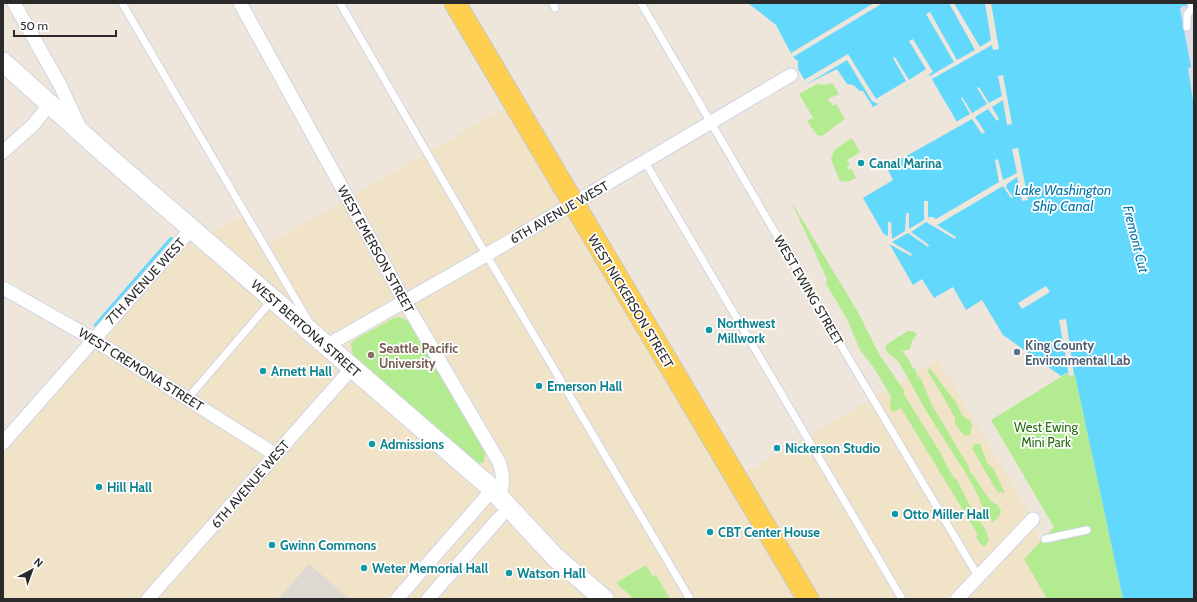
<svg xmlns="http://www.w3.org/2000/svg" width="1197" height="602" viewBox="0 0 1197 602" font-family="Cabin,sans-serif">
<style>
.industrial{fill:#dedce6}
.education{fill:#f1e3c8}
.green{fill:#b3eb91}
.plaza{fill:#ded8d2}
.water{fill:#62d8fc}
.pier{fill:#eee5db}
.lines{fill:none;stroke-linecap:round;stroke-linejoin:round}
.stream{stroke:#62d8fc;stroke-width:4}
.lane-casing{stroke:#d0d4e5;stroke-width:9}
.street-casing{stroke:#d0d4e5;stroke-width:15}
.secondary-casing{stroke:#d0d4e5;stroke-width:21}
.primary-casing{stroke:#c8c8c8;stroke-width:23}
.lane{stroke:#fff;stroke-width:7}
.street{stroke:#fff;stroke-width:13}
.secondary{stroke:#fff;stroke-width:19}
.primary{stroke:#ffcf4f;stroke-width:21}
.culture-dot{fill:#0f9aa8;stroke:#fff;stroke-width:1.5}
.service-dot{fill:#5c6f8a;stroke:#fff;stroke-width:1.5}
.education-dot{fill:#8d6e63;stroke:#fff;stroke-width:1.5}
.labels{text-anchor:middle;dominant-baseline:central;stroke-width:3.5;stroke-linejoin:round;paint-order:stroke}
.culture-label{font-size:13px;font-weight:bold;fill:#0d838f;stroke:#fff;text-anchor:start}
.street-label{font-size:13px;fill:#2a2a2a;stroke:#fff}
.service-label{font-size:13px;font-weight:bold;fill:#4e5e75;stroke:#fff;text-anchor:start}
.education-label{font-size:13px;font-weight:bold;fill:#785e54;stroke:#fff;text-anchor:start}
.park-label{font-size:13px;fill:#296f12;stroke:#fff}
.water-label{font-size:14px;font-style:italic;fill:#0075a9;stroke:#fff}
</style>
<rect width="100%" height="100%" fill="#eee5db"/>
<path class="industrial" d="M1186 3H1194V107L1188 68 1191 67 1180 9 1182 6H1186Z"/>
<path class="education" d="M514 103 736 478 938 360 1033 519 1058 599H3V443L192 228 203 238 246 213 265 246Z"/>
<path class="green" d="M832 83 839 94 828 99 833 106 836 104 845 119 822 136 817 135 807 121 813 118 799 94 817 84 824 85Z
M852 138 860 152 847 160 850 165 847 167 849 170 852 169 856 178 847 182 840 181 831 160 834 150Z
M791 201 859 314 879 354 904 390V394L910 404 938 449 952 475 957 480 968 502 986 531 989 540 985 546H982L976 537 978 535 901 408 893 412 890 409 891 397 874 368 860 350 847 319 826 284 827 279Z
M399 317 408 321 481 443 485 451 484 462 479 464 473 461 353 357 351 344 354 340 394 318Z
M908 331H913L917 334 912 341 910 349 902 351 909 360 912 367 916 370 917 375 921 379 932 405 969 467 970 472C980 481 986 501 998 505L1001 511 998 518 993 522 987 517 978 496 967 475 928 414 898 361 888 353 885 347 890 342Z
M929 367 957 404 962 415 969 420 972 425 970 435 965 436 955 424V418L944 398 928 372Z
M1069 372V376L1075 375 1123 599H1047L1024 559 1054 527 991 420Z
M974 444H980L987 463 993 468 1005 493 998 492 995 488 972 448Z
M646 565 653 577 656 575 670 599H634L616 583Z"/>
<path class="plaza" d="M309 564 316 570 349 599H278Z"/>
<path class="water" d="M748 3H1186L1187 6H1182L1180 9 1191 67 1188 68 1194 107V599H1123L1075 375 1069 376 1068 372 1061 376 1003 335 982 300 966 310 953 287 934 298 922 279 913 285 863 198 893 180 884 162 957 122 930 76 929 74 873 107 863 91H860L853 85 847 84 837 69 807 84 798 69V61L793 57 776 25Z"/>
<path class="pier" d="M874 3H883L793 57 791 53Z
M949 3H954L980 47 991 40 985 3H991L999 49 993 50 992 45 932 79 930 76 954 62 926 14 930 12 957 60 975 50Z
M913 39 933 72 878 104 872 101 847 60 807 84 804 80 848 54 876 99 906 81 893 58 895 57 909 80 926 69 909 41Z
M1003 75 1012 124 1007 125 1003 100 992 107 999 119 997 121 988 109 975 117 985 132 982 134 972 119 887 167 884 162 970 114 961 98 962 97 972 113 987 104 977 88 979 87 989 103 1002 96 998 76Z
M1018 148 1028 200 1022 201 1017 177 1007 184 1006 187 1013 197 1011 198 1003 186 937 225 956 237 955 239 926 222 911 232 929 245 928 247 908 233 892 242 912 254 911 256 889 244 883 234 888 236V222H891L892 239 905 231 906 213H909V229L924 220V201H928V217H933L936 219 999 182 995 160 998 159 1003 180 1017 173 1012 149Z
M1046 286 1050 292 1022 309 1018 303Z
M1066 319 1074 375 1069 376 1059 320Z"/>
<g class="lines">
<path class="stream" d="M96 325 171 239"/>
<g class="lane-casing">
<path id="lane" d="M122 3 309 322
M340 3 480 244 690 599
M553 3 555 8
M641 3 842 347 978 576
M1187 27V15L1192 8V3
M645 162 902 599
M188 398 273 299
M1045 539 1087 530"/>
</g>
<g class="street-casing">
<path id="street" d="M14 3 60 85 80 128
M240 3 404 300 499 462C504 475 503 483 500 496
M3 152 33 125 50 104
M3 288 93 339 276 455
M326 346 486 255 791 75
M3 443 192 228
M148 599 352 368
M397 599 493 489
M428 599 500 517
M957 599 1033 519"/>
</g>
<g class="secondary-casing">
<path id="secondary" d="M3 62 105 154 489 486 555 557 604 599"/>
</g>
<g class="primary-casing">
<path id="primary" d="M455 3 808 599"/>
</g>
<use href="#lane" class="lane"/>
<use href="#street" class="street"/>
<use href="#secondary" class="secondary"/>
<use href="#primary" class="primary"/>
</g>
<g class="culture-dot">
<circle cx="861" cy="163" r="4"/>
<circle cx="709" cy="330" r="4"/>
<circle cx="263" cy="371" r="4"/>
<circle cx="539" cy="386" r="4"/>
<circle cx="372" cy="444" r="4"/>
<circle cx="777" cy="448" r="4"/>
<circle cx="99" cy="487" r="4"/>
<circle cx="895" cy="514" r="4"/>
<circle cx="710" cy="532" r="4"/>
<circle cx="272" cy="545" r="4"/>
<circle cx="364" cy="568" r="4"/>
<circle cx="509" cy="573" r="4"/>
</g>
<circle class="service-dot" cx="1017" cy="352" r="4"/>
<circle class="education-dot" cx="371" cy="355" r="4"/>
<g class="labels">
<g class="culture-label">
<text x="869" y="163">Canal Marina</text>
<text x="717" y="323">Northwest<tspan x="717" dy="15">Millwork</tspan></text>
<text x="271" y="371">Arnett Hall</text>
<text x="547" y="386">Emerson Hall</text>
<text x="380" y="444">Admissions</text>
<text x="785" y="448">Nickerson Studio</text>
<text x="107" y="487">Hill Hall</text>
<text x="903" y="514">Otto Miller Hall</text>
<text x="718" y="532">CBT Center House</text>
<text x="280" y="545">Gwinn Commons</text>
<text x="372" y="568">Weter Memorial Hall</text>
<text x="517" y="573">Watson Hall</text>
</g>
<g class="street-label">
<text transform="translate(559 212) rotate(-30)">6TH AVENUE WEST</text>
<text transform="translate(376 249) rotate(61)">WEST EMERSON STREET</text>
<text transform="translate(145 281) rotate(-48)">7TH AVENUE WEST</text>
<text transform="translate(809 290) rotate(60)">WEST EWING STREET</text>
<text transform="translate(631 301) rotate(59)">WEST NICKERSON STREET</text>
<text transform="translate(306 328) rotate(41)">WEST BERTONA STREET</text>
<text transform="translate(141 369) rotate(32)">WEST CREMONA STREET</text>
<text transform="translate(250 484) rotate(-49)">6TH AVENUE WEST</text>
</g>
<g class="service-label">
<text x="1025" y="345">King County<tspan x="1025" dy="15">Environmental Lab</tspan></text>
</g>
<g class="education-label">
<text x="379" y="348">Seattle Pacific<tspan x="379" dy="15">University</tspan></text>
</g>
<g class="park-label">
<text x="1046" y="427">West Ewing<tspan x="1046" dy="15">Mini Park</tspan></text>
</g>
<g class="water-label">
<text x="1063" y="190">Lake Washington<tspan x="1063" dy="16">Ship Canal</tspan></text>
<text transform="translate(1136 239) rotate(76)">Fremont Cut</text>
</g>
</g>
<rect width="1197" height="602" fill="none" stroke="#2a2a2a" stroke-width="8"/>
<g transform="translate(32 570) rotate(41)" stroke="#ffffff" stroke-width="3" paint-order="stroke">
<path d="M0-3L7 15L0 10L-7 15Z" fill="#2a2a2a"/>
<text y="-6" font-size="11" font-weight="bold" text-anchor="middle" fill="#2a2a2a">N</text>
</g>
<path d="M14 30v6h102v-6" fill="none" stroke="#2a2a2a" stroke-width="2"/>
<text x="20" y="30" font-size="12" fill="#2a2a2a" stroke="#ffffff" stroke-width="3" paint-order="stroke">50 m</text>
</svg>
